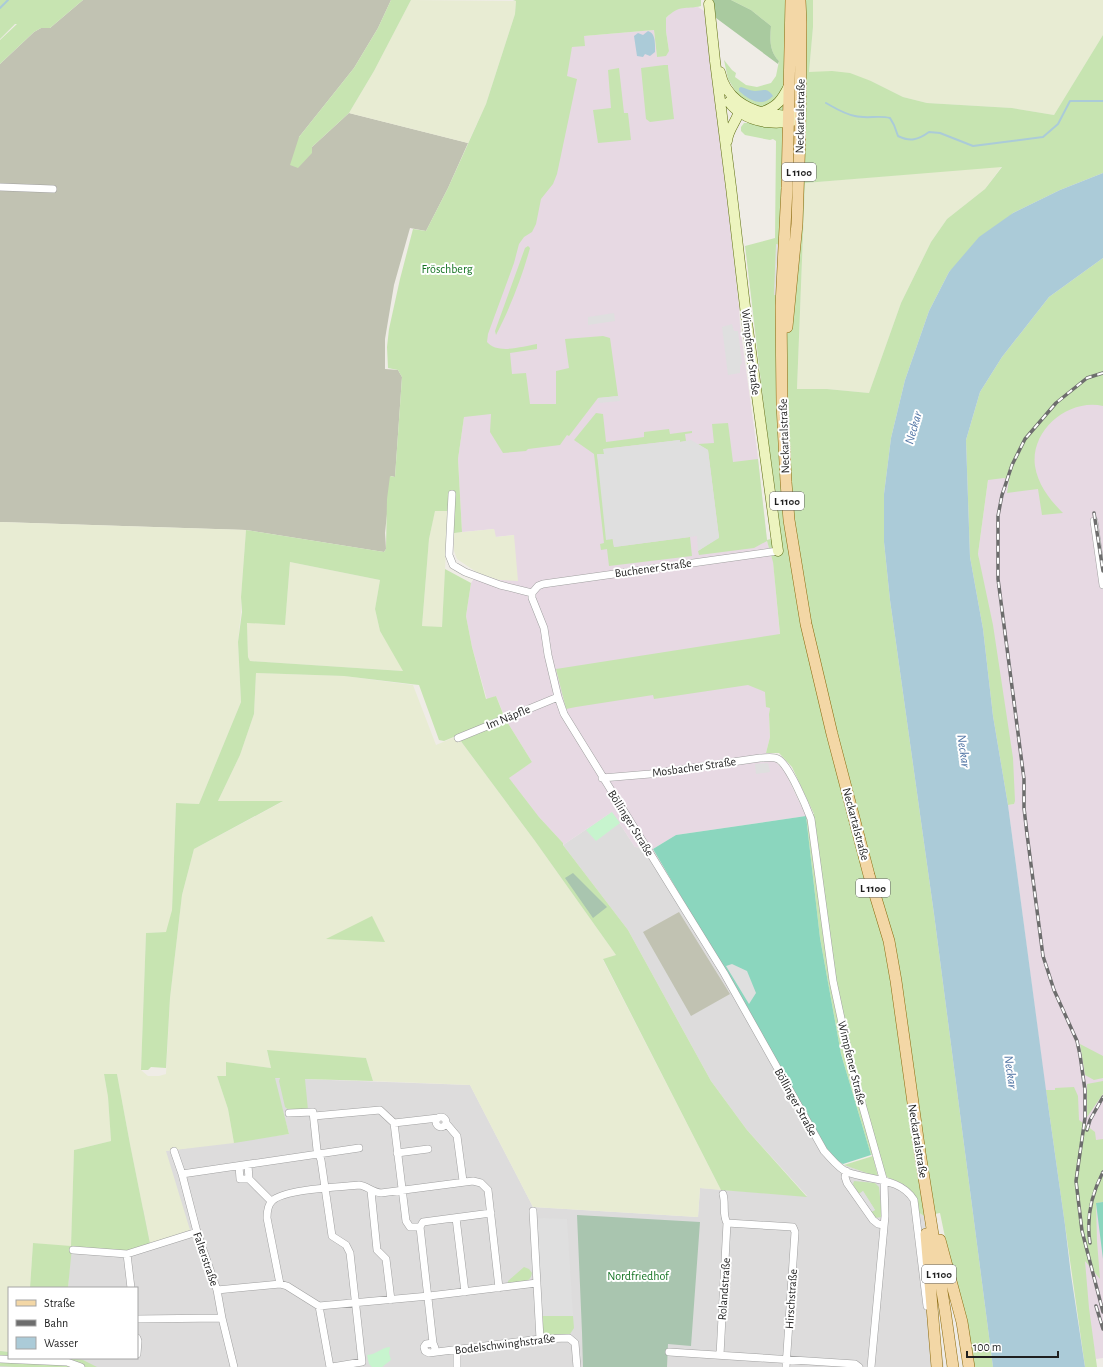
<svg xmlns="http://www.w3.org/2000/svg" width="1103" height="1367" viewBox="0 0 1103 1367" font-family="'Alegreya Sans',sans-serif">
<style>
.residential{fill:#dddcdc}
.industrial{fill:#e7d9e3}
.construction{fill:#c1c2b2}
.farmland{fill:#e8ecd3}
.grass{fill:#c7e4b1;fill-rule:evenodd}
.forest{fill:#a9ca9f}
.cemetery{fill:#a9c5af}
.park{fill:#c7f4ce}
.pitch{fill:#8bd6be}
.parking{fill:#dfdfdf}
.water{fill:#abcbd8}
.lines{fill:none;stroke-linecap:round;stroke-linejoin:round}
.stream{stroke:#abcbd8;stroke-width:2}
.street-casing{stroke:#a0a0a0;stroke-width:8}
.secondary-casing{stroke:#5c6c0f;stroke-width:11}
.primary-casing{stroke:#8b6a0e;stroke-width:12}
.street{stroke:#fff;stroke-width:7}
.secondary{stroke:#edf4bf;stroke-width:10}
.primary{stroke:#f3d7a6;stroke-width:11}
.rail-casing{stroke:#6d6d6d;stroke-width:3.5}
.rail{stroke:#fff;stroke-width:2;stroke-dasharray:6;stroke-linecap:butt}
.labels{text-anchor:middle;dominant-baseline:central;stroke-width:4;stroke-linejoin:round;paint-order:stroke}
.shield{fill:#fff;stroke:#626262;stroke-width:1}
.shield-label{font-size:11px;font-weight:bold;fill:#1f1f1f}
.street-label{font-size:12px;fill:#1f1f1f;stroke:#fff}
.park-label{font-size:12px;fill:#167424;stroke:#fff}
.water-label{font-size:13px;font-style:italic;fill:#5477a6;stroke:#fff}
</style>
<rect width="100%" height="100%" fill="#efece6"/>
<path class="residential" d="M612 812 635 847 653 849 736 990 832 1158 844 1165 905 1185 914 1195 918 1212 924 1216 944 1367H0V1351L9 1352V1358H137V1288H68L71 1247 127 1251 166 1151 289 1134 274 1078 470 1085 533 1207 698 1217 700 1188 807 1196 747 1130 711 1081 628 930 563 845Z"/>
<path class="industrial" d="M682 7H698L704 11 705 16 722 149 739 307 740 325 757 450 767 541 773 561 781 646 769 714 770 737 766 753 784 770 806 816 676 835 653 849 635 847 612 812 563 845V843L539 817 508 777 532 762 506 720 496 696 487 700 472 647 466 616 471 583 478 573 499 580 514 535 495 537 494 529 462 532 458 459 464 417 473 373 572 47 584 36 654 30 657 57 669 51 666 31V18L673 11Z
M1103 359V1358L1096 1359 1075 1236 1046 1093 1008 805 1014 804 978 554 988 480Z"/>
<path class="construction" d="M83 0H391L378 28 354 68 299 137 312 147 349 113 468 143 448 188 426 231 410 228 394 285 385 339V369L398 370 402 377 395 477 391 476 385 533 386 549 384 552 246 530 0 522V64L34 32 41 28H50Z
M679 912 730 994 691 1016 643 932Z"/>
<path class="farmland" d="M411 0 516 1 515 14 486 104 468 143 349 113 374 71Z
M813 0H1103V35L1054 115 1012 108 927 103 903 97 871 81 809 72 813 27Z
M1002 166 985 189 947 219 931 242 901 303 869 393 827 389 797 390 805 183Z
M435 510 448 511 442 628 422 626 429 539Z
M0 522 246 530 241 597V612L238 642 241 702 199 804 176 803 172 910 167 932 146 933 141 1070 148 1076H159L166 1074 170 998 182 895 194 849 282 802 218 801 240 755 254 714 256 673 344 676 413 685 436 745 457 736 535 841 616 955 603 960 721 1190 700 1188 698 1217 533 1207 470 1085 373 1081 366 1058 267 1051 271 1068 226 1062V1076H217L228 1109 234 1143 166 1151 190 1230 150 1244 130 1144 117 1074H104L108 1097 111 1141 74 1150 71 1247 33 1243 30 1288H9V1352L0 1351Z
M494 529 496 537 514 535 518 581 499 580 478 573 457 559 454 551V533Z
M290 562 380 580 375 609 380 631 404 671 250 661 248 657 247 623 285 624Z"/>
<path class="grass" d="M0 0H83L50 28H41L34 32 0 64V40L17 24H15L0 39Z
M391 0H411L374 71 349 113 312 147V153L298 168 290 165 299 137 354 68 378 28Z
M513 0H701V6C685 10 680 4 666 18V31L669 51 666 56 657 57 654 30 584 36 585 46 572 47 567 76 577 79 557 174 553 184 541 199 536 224 532 232 524 237 519 244 514 263 488 334 487 342C498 355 523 346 537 344V349L510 353 512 374 526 373 530 404H556V371L569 368 565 339 603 336 610 338 618 396 598 398 569 436 567 435 560 445 528 449 526 451 503 453 490 432 491 414 464 417 458 459 462 532 447 534 448 511H435L429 539 422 626 442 627 445 569 471 583 466 616 472 647 486 699 496 696 504 716 444 741 439 740 419 685 344 676 256 673 254 714 240 755 218 801H283L194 849 182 895 170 998 166 1068 151 1067 148 1070H141L146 933 166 932 172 910 176 803 199 804 241 702 238 642 242 612 241 597 246 530 384 552 386 549 387 499 390 476 395 477 402 377 398 370 388 368 387 347 389 329 400 279 413 229 426 231 448 188 486 104 515 14 516 1ZM290 562 380 580 375 609 380 631 403 671 250 661 248 657 247 623 285 625Z
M731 0H813V27L809 72 832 71 850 73 871 81 903 97 927 103 1012 108 1054 115 1103 35V173L1060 190 1013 213 949 272 929 311 905 380 891 438 884 494V542L890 600 934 914 993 1367H972L940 1213 924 1216 918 1212 914 1195 905 1185 887 1177 876 1154 871 1155 841 1054 820 938 806 816 814 814 792 767 779 753H766L770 737 769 714 770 708 766 707 765 692 748 685 654 699 653 695 576 707 566 709 556 669 780 634 773 562 767 541 754 548 699 555 698 551 719 537 708 450 698 444 714 443 712 424 728 423 733 462 758 459 767 540 781 536C777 496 770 456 765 415 758 359 752 302 745 246L775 238 776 141 773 139 770 140 745 135 741 131V127L744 123H752L751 106 734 94 736 92 728 79 724 60 732 70 736 73 735 77 746 85 757 87 771 83 776 76 779 61C769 51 770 39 771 26L751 10ZM1002 167 985 189 947 219 931 242 901 303 869 393 827 389H797L805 183Z
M664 65H668V67L674 119 650 122 646 119 641 68Z
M619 68 624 113H628L631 140 598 143 593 110 611 108 608 70Z
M528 246 530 248C522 277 510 308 496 335L495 331 525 248Z
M1103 258V406C1069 398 1030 430 1035 466 1038 485 1050 500 1063 513L1042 515 1038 489 1007 493 1009 480 1004 478 988 480 978 554 993 625 1013 758 1015 801 1014 804 1008 805 993 716 983 629 970 557 966 440 980 392 1002 357 1049 297Z
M596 413 603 414 606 442 644 437V432L669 429 670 434 692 431V433L685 434 686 441 680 442V440L604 449V454L597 455 614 547 690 537 692 556 609 566 607 549 601 550 600 544 604 543 594 454 574 440Z
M506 720 532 762 509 778 539 817 563 843V845L628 930 711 1081 747 1130 807 1197 721 1190 603 959 616 955 535 841 460 740Z
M372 916 385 942 326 939Z
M1080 1044 1103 1056V1078L1094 1080 1085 1075Z
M267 1050 366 1058 373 1081 305 1079 308 1110 290 1111 285 1107 279 1081 280 1078H275L289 1134 234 1143 228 1109 217 1076H226V1062L271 1068Z
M104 1074H117L130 1144 150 1244 127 1251 72 1247 68 1288H30L33 1243 71 1246 74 1150 111 1141 108 1097Z
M1103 1081V1094L1087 1117V1084Z
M1074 1087 1078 1096 1079 1120 1095 1132 1096 1140 1103 1139V1202L1096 1203 1097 1241 1100 1279 1085 1261 1089 1308 1097 1367H1085L1046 1090H1055V1088Z
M873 1156 878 1177 844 1165Z
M854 1181 875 1183 879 1187 882 1217 875 1218 871 1212 875 1210 863 1191 859 1194 853 1184Z
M524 1267 529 1269 532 1273C530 1285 517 1283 508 1284V1281Z
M542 1316H573L574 1328 570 1334 543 1335Z
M0 1351 9 1352V1358H71L83 1360 97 1367H15L0 1366Z"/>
<path class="forest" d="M713 0H731L751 10 771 26C770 39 769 51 779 61L778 64 716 18Z"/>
<path class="cemetery" d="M573 873 607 907 593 918 565 878Z
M577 1215 700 1222 691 1346 668 1344 667 1367H583L582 1332Z"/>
<path class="park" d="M612 812 620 823 596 841 586 830Z
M390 1347 389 1353 391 1360 382 1367H372L369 1364 367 1355C378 1354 380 1348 390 1347Z"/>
<path class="pitch" d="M806 816 820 938 841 1054 871 1155 843 1164 832 1158 736 990 653 849 676 835Z
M1103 1202V1259L1096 1203Z"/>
<path class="parking" d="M776 244 781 245 779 295H774Z
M614 313 615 321 588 325V317Z
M732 324 734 331H738L742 363 740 366V373L728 375 722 327Z
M619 396 620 401 599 403 598 398Z
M680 440V442L691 440 708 450 719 538 698 551 697 536 614 547 613 539 606 540 597 454H604L603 449Z
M768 763 770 772 756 774 755 764Z
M732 964 747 971 756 993 749 1004 726 966Z
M863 1191 875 1210 871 1212 859 1194Z
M537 1218 567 1219 573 1316H542Z"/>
<path class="water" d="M648 31C656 33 655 45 655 52L650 56 645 54 643 57 637 56 634 36 638 33 643 35Z
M741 87C745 88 751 91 755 91 763 91 767 87 773 96 762 108 749 100 739 91V88Z
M1103 173V258L1049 297 1002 357 980 392 966 440 970 557 983 629 993 716 1008 805 1046 1090 1065 1225 1071 1275 1085 1367H993L934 914 890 600 884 542V494L891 438 905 380 929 311 949 272 979 237 1013 213 1060 190Z"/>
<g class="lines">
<path class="stream" d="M0 8 8 0
M826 103C835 108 844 114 855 116 867 119 879 115 890 118L894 125 898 136C910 142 918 140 929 132L940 133 973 146 1043 137 1058 124 1070 101H1103"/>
<g class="street-casing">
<path id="street" d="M0 187 53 189
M452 494 449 555 453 565 465 572 500 585 532 593
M1094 521 1103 585
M532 593V598L544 628 548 655 558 697 564 714 724 973 824 1151C831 1158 838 1168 847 1172 870 1181 900 1177 914 1200L927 1306
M532 593 538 586 543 584 778 551
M458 738 558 697
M602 778 650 774 760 758C765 758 773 756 778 759 789 765 806 806 811 819L833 981 851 1065 884 1182 885 1216 871 1367
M289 1113 313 1112 317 1150 321 1160 332 1236 346 1245 350 1253 362 1362 332 1367
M314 1116 380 1110 394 1123 406 1221 410 1227H420L433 1343
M436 1122a5 5 0 1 1 10 0a5 5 0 1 1-10 0Z
M394 1123 438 1118
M446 1123 457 1136 463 1181
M174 1151 182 1174 197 1232 217 1290 222 1318 234 1367
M397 1153 428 1149
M248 1165 249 1179 271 1201
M239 1166 240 1179H249
M846 1171 845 1177 847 1183 873 1220 878 1224 884 1225
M182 1174 359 1148
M371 1191 377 1250 386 1259 391 1300
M723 1194C726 1204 722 1214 727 1223
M533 1211 540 1339
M456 1218 465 1292
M420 1227 423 1222 491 1213
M73 1250 127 1254 197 1232
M127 1254 131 1288
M280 1284 267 1218C267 1212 268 1205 272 1201 284 1189 341 1187 359 1185 367 1186 372 1192 381 1193L473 1181 481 1183 488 1190 499 1288
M217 1290 280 1284 287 1286 319 1306 429 1296 537 1283
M319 1306 330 1367
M137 1319 222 1318
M137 1338 138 1341 137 1354
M434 1352 435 1348 433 1343 426 1344 424 1347 425 1351 429 1353 540 1339 569 1338 575 1343 577 1367
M669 1352 855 1364 859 1367
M720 1355 727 1223 793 1227 795 1232 786 1367
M0 1359 67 1362 81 1367
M457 1367V1350"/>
</g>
<g class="secondary-casing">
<path id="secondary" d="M709 4 715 61 731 187 746 315 778 551
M720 72C725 97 746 110 770 114 779 116 787 115 795 117
M729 102C732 106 736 110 741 113 756 123 778 125 796 120
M762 112C777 107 782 100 789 86
M727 141C728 128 740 118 740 106"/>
</g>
<g class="primary-casing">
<path id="primary" d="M791 0 787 188 781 306 782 404 786 482 789 520 806 624 832 734 869 875 889 941 896 981 920 1153 945 1310 953 1367
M787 327 797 224 800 134 801 23 800 0
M926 1234 937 1367
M940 1240 962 1322 969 1367"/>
</g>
<use href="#street" class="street"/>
<use href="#secondary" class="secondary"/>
<use href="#primary" class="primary"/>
<g class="rail-casing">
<path id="rail" d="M1103 373 1087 378 1056 403 1025 439 1012 465 1002 495 998 516V579L1024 779V808L1027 834 1043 956 1054 990 1077 1041 1080 1055 1085 1090V1118L1076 1181 1082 1231 1103 1312
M1094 513 1103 571
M1087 1130 1090 1120 1103 1097
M1090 1243C1086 1217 1091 1195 1103 1172
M1096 1306 1103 1329"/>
</g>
<use href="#rail" class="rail"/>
</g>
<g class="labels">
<g class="shield">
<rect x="782" y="163" width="34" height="18" rx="3"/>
<rect x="770" y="492" width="34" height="18" rx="3"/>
<rect x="856" y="879" width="34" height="18" rx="3"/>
<rect x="922" y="1265" width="34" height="18" rx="3"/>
</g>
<g class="shield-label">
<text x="799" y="172">L 1100</text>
<text x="787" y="501">L 1100</text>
<text x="873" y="888">L 1100</text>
<text x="939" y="1274">L 1100</text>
</g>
<g class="street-label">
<text transform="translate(800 116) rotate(-89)">Neckartalstraße</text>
<text transform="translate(751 352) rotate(83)">Wimpfener Straße</text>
<text transform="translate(784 436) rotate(-92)">Neckartalstraße</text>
<text transform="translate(653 568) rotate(-8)">Buchener Straße</text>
<text transform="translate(508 717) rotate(-22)">Im Näpfle</text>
<text transform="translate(694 767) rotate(-8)">Mosbacher Straße</text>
<text transform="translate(631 823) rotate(58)">Böllinger Straße</text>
<text transform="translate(856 824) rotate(75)">Neckartalstraße</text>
<text transform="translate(852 1063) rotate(76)">Wimpfener Straße</text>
<text transform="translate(796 1102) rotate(61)">Böllinger Straße</text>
<text transform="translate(918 1141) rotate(81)">Neckartalstraße</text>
<text transform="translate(206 1259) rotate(71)">Falterstraße</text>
<text transform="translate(724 1289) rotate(-86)">Rolandstraße</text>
<text transform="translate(791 1299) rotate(-86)">Hirschstraße</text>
<text transform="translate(505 1344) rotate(-7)">Bodelschwinghstraße</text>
</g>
<g class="park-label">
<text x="447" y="269">Fröschberg</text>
<text x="638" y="1276">Nordfriedhof</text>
</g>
<g class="water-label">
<text transform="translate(914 428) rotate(-74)">Neckar</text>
<text transform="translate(963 751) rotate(82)">Neckar</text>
<text transform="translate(1010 1072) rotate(82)">Neckar</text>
</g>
</g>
<rect x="8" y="1287" width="130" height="72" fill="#ffffff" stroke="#a5a5a5"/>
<rect x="16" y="1300" width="20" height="6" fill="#f3d7a6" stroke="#a5a5a5"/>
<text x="44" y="1307" font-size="12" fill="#1f1f1f">Straße</text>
<rect x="16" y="1320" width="20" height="6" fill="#6d6d6d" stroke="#a5a5a5"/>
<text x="44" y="1327" font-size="12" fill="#1f1f1f">Bahn</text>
<rect x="16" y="1337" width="20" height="12" fill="#abcbd8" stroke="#a5a5a5"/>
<text x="44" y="1347" font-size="12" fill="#1f1f1f">Wasser</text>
<path d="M967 1351v6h91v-6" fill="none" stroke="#1f1f1f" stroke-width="2"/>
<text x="973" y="1351" font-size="12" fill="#1f1f1f" stroke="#ffffff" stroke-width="3" paint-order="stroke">100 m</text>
</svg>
